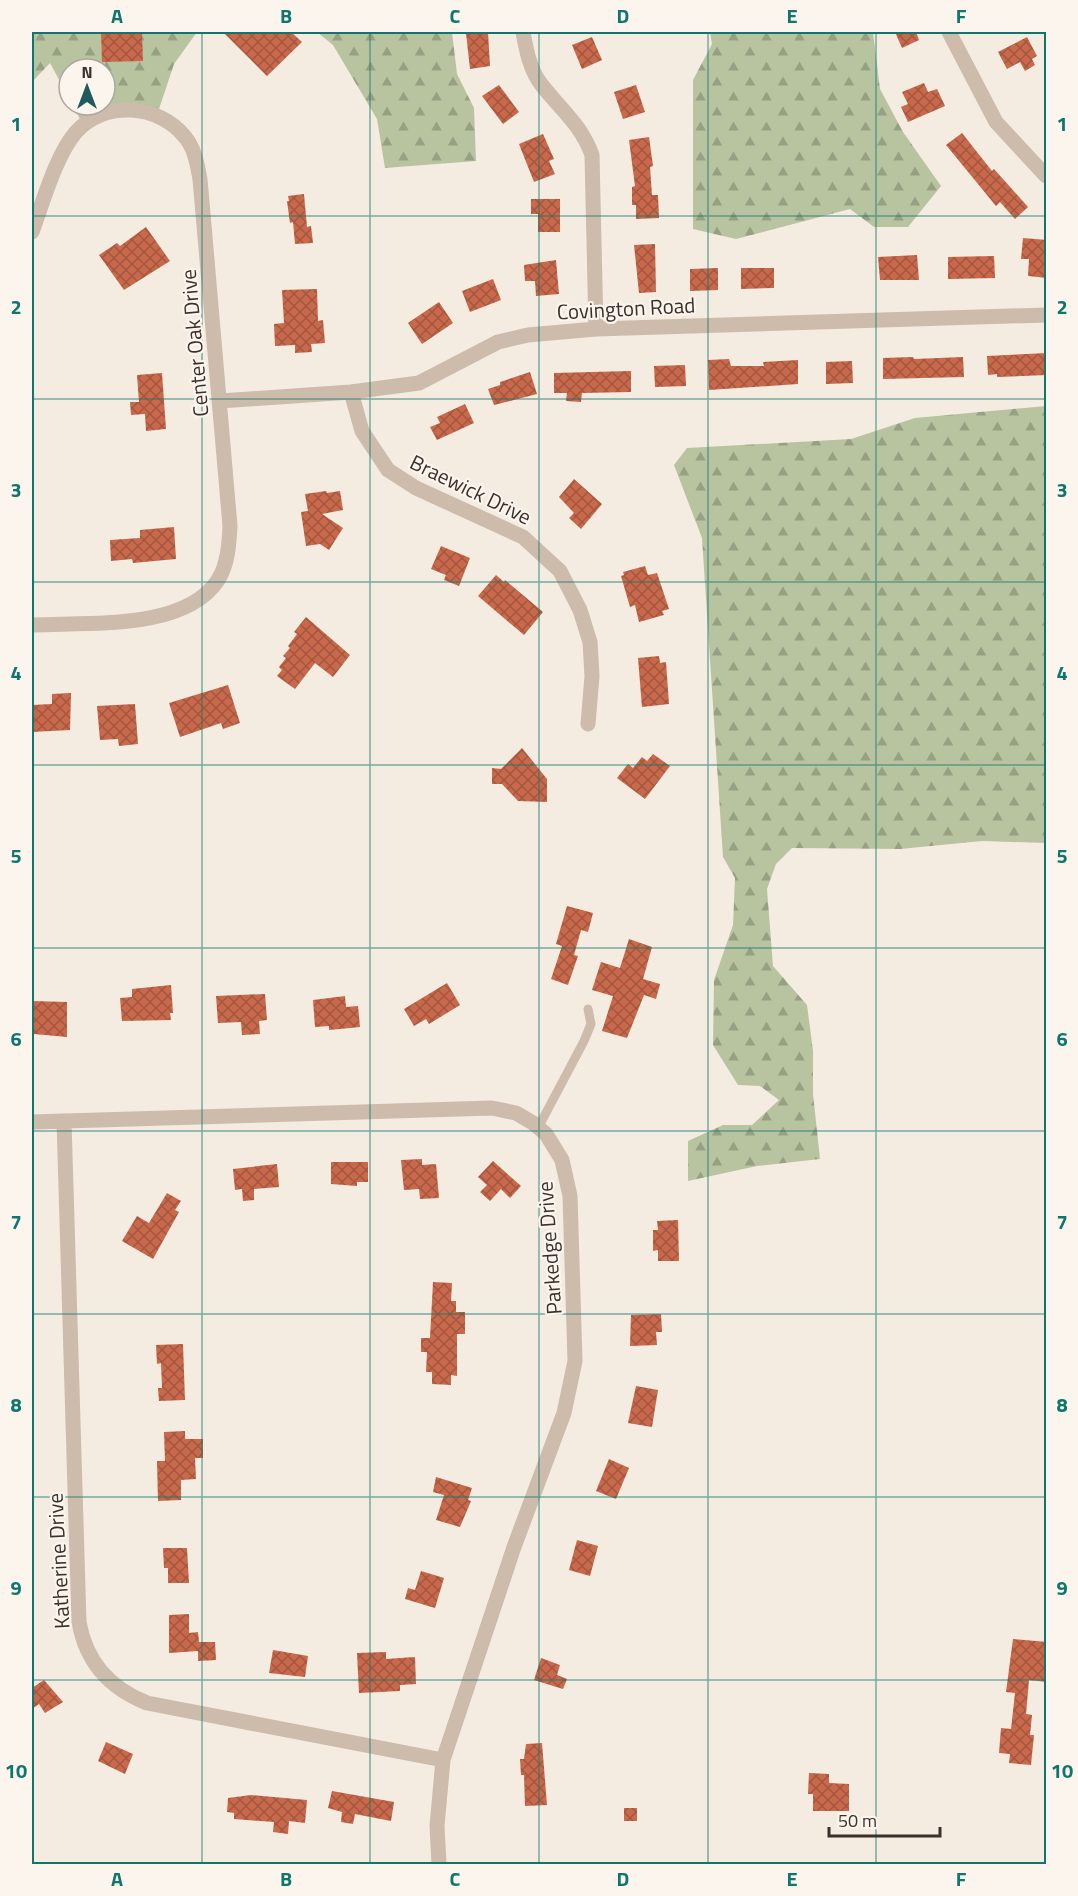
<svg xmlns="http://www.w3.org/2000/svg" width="1078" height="1896" viewBox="0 0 1078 1896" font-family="'Titillium Web',sans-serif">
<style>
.forest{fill:url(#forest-firs)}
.building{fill:url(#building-cross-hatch)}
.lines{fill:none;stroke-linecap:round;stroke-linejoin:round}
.lane{stroke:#cdbbac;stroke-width:9}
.street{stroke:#cdbbac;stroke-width:15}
.grid{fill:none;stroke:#0f766e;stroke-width:1.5;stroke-opacity:0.55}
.labels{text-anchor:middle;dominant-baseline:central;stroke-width:4.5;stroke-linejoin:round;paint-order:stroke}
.street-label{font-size:21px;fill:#3b302b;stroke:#fbf5ee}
.neatline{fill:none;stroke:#0f766e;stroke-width:2}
.grid-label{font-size:20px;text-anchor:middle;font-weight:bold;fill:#0f766e}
</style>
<defs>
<pattern id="forest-firs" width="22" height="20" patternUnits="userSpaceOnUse" patternTransform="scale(1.5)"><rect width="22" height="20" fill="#b8c4a0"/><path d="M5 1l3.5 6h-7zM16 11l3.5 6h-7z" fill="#97a083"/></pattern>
<pattern id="building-cross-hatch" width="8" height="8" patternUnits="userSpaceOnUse" patternTransform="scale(1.5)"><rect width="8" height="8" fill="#c8694b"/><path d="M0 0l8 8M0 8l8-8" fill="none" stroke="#a4573f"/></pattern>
</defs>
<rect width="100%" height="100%" fill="#f4ebe1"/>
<path class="forest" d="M32 32H197L174 64 157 115 144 111 83 125 73 105H105V69H69V98L50 63 32 82Z
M317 32H452L457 74 474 108 476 161 385 168 377 119 333 45Z
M710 32H873L880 89 903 132 941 186 908 227H874L850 209 736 239 693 229V80L712 44Z
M1046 406V843L982 841 900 849 792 848 776 864 767 889 773 966 807 1005 813 1051V1094L820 1159 757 1166 688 1181V1141L723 1125H752L779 1100 760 1086 738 1085 713 1045 714 980 733 925 735 878 723 857 702 538 674 465 687 448 851 439 915 418Z"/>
<path class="building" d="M115 32H142L143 61 102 62 101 33Z
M223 32H291L302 42 267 76Z
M488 32 490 66 470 69 466 33Z
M895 32H916L919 40 902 48Z
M592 37 602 60 582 69 572 45Z
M1027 37 1037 56 1032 59 1035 65 1025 71 1020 62 1007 69 998 52Z
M924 83 928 92 937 89 945 106 908 122 901 107 908 104 902 92Z
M499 85 519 112 503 124 482 96Z
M636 85 645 112 623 119 614 92Z
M962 133 992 171 994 169 1028 207 1015 219 1000 202 996 206 946 145Z
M543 134 554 159 549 161 555 174 534 182 519 144Z
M649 137 653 166 650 167 652 195H658L659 218 636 219V205H632V187L635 186 629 140Z
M304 194 307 227 311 226 313 243 295 244 293 222 290 223 287 201H289L288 196Z
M531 199H560V232H538V214H531Z
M146 227 170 261 124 290 99 255 117 243 120 246Z
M1023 238 1047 240V278L1028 276 1029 259H1021Z
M655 244 656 292 639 293 634 245Z
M917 255 919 280H880L878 257Z
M994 256 995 278 948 279V257Z
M556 260 559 294 536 296 535 281H525L524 265Z
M718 268V290L690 291V269Z
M741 268H774V288L741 289Z
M493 279 501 300 470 312 462 291Z
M317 289 318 321 323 320 325 343 311 344 312 352 295 353V345L275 346 274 324 284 323 282 290Z
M439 302 453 323 422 344 408 323Z
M1047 353V375L997 377V374L988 375 987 356Z
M913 357 914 359 963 357 964 377 883 379V358Z
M729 359 731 366H764L763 362 798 360V384L709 390 708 360Z
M852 361 853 383 826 384V362Z
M685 365 686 386 655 387 654 366Z
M631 371V392L582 393 581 402 566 401 567 393H554V373Z
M530 372 537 394 494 405 488 389 500 385V382Z
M162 373 166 429 146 431 145 414 131 415 130 402H139L137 375Z
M465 404 474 423 437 440 430 427 440 423 437 417Z
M574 479 602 504 581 529 569 518 574 513 559 497Z
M326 491 327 493 340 491 343 510 322 514 343 528 329 550 320 544 306 546 301 512 308 511 305 494Z
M174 527 176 559 133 563 132 559 111 561 110 540 140 538V530Z
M441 546 470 558 459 586 444 580 446 575 431 569Z
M645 566 648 575 657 573 669 609 662 611 664 615 639 622 635 605 630 607 621 576 624 575 623 572Z
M496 575 504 582 505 580 543 612 524 635 478 596Z
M306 617 350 655 333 677 315 663 295 689 277 676 282 670 279 667 286 658 283 656 290 648 288 646 297 634 294 632Z
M659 656 660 663 666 662 669 704 642 707 638 658Z
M228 685 240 723 223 729 221 723 180 737 169 703Z
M71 693 70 730 32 732V705L52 704V694Z
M135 704 138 744 119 746 118 739 100 740 97 706Z
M522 748 547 779V802L518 801 502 784H492V768L501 769Z
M653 754 670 766 645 799 617 778 628 764 633 768 642 757 647 761Z
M567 906 593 913 588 932 581 930 574 955 578 956 568 985 551 979 562 946 556 944Z
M629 939 652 947 643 979 660 984 656 999 644 995 627 1038 602 1031 613 996 592 990 601 962 620 968Z
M447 983 460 1005 429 1024 426 1019 414 1026 404 1009Z
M171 985 173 1013H170L171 1020 122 1021 120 998 132 997V989Z
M265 994 267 1020 259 1021 260 1034 242 1035 241 1022 218 1023 216 996Z
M345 996 346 1007 358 1006 360 1027 329 1030V1026L315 1027 313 1000Z
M32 1001 67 1002V1037L34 1034Z
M422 1159V1165L436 1164 439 1198 420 1199 419 1189 404 1190 401 1160Z
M493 1161 521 1186 510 1198 501 1189 490 1201 480 1192 487 1185 478 1177Z
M331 1162H368V1182H357V1186L331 1184Z
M277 1164 279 1187 254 1189V1200L243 1201 242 1189 235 1190 233 1169Z
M167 1193 181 1201 175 1210 179 1212 153 1259 122 1241 137 1216 149 1223Z
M678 1220 679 1261H658V1250L653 1251V1230H658L657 1221Z
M433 1282 452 1283 451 1301H456V1312H465V1334H457V1376L451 1375V1385L432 1384V1372H426L427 1352H421V1338H430Z
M661 1314 662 1332H656L657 1345 630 1346 631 1315Z
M183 1344 185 1400 159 1401 158 1388H162L161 1363 157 1364 156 1345Z
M636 1386 658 1390 652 1427 628 1423Z
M185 1431V1439H203V1458H195L196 1479 181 1480V1500L158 1501 157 1461H165L164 1432Z
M609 1459 629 1468 616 1499 596 1491Z
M436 1477 472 1488 468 1500 471 1501 460 1527 436 1520 444 1495 433 1492Z
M577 1540 598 1546 590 1576 569 1570Z
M163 1548H187L189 1583H168V1568H164Z
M421 1571 444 1578 435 1608 405 1599 408 1588 415 1590Z
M189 1614V1633L198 1632 199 1642H215L216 1660 198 1661V1651L169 1653V1615Z
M1013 1639 1047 1642V1682L1029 1680 1026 1714 1032 1715 1030 1735H1034L1031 1765 1009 1763 1010 1754 999 1753 1001 1728 1011 1729 1015 1693 1006 1692Z
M273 1650 308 1656 305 1677 269 1673Z
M386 1652V1659L415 1657 416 1684 400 1685V1691L359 1693 357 1653Z
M541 1658 560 1665 557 1675 567 1679 563 1689 534 1680Z
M44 1680 63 1702 45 1713 39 1704 32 1709V1688Z
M106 1742 133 1754 125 1774 98 1761Z
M542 1743 547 1805 525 1806 524 1775H521L520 1759H524L526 1744Z
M809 1773 829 1774V1783L849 1784V1811H813V1794H808Z
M332 1791 394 1802 391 1821 355 1814 353 1824 341 1822 342 1812 328 1808Z
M251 1795 307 1800 305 1823 289 1821 288 1834 273 1832 274 1822 234 1819V1813L227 1812 228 1798Z
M624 1808H637V1821H624Z"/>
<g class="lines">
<path class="lane" d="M538 1128 584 1041 591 1024 588 1009"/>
<path class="street" d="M523 32C526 49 530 70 541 84 560 109 581 124 592 155L596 329
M949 32 996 122 1046 176
M32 232C43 202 56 155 76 132 104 100 159 104 185 137 195 149 197 164 200 179L230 526C229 544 228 564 218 580 185 631 87 622 32 625
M351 392 362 431 388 470 416 488 523 537 560 571 580 610 590 642 592 676 588 724
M220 401 351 392 419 383 498 342 528 335 596 329 1046 315
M64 1121 79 1622C86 1662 109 1688 147 1703L443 1760
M32 1122 492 1108 516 1113 533 1123 546 1134 562 1160 570 1196 575 1361 564 1413 514 1547 443 1760 437 1826 439 1864"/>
</g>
<path class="grid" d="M202 32V1864M370 32V1864M539 32V1864M708 32V1864M876 32V1864M32 216H1046M32 399H1046M32 582H1046M32 765H1046M32 948H1046M32 1131H1046M32 1314H1046M32 1497H1046M32 1680H1046"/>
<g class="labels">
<g class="street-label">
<text transform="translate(626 308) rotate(-3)">Covington Road</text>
<text transform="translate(194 343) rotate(-95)">Center Oak Drive</text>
<text transform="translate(471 489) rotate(26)">Braewick Drive</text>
<text transform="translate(549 1248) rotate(-94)">Parkedge Drive</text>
<text transform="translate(58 1561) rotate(-93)">Katherine Drive</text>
</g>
</g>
<rect width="1078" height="1896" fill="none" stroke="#fbf5ee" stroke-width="66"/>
<g transform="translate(87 87)"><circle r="28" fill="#fbf5ee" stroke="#aea6a0" stroke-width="1.5"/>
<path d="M0-4.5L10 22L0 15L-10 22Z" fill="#1f5a5e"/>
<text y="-9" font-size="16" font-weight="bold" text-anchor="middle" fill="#3b302b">N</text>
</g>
<path d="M829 1827v9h111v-9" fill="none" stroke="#3b302b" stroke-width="3"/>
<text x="838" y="1827" font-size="18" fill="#3b302b" stroke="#fbf5ee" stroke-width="4.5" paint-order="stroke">50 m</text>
<rect x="33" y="33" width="1012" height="1830" class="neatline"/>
<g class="grid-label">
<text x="117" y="23">A</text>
<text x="286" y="23">B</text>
<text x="455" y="23">C</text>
<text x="623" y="23">D</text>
<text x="792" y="23">E</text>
<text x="961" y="23">F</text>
<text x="16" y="131">1</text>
<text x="1062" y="131">1</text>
<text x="16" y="314">2</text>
<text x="1062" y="314">2</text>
<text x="16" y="497">3</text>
<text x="1062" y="497">3</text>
<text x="16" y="680">4</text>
<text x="1062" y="680">4</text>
<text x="16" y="863">5</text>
<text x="1062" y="863">5</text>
<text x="16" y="1046">6</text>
<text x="1062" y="1046">6</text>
<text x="16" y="1229">7</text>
<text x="1062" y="1229">7</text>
<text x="16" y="1412">8</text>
<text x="1062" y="1412">8</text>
<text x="16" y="1595">9</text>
<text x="1062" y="1595">9</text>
<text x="16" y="1778">10</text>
<text x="1062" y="1778">10</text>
<text x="117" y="1886">A</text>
<text x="286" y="1886">B</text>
<text x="455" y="1886">C</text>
<text x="623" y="1886">D</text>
<text x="792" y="1886">E</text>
<text x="961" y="1886">F</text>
</g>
</svg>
